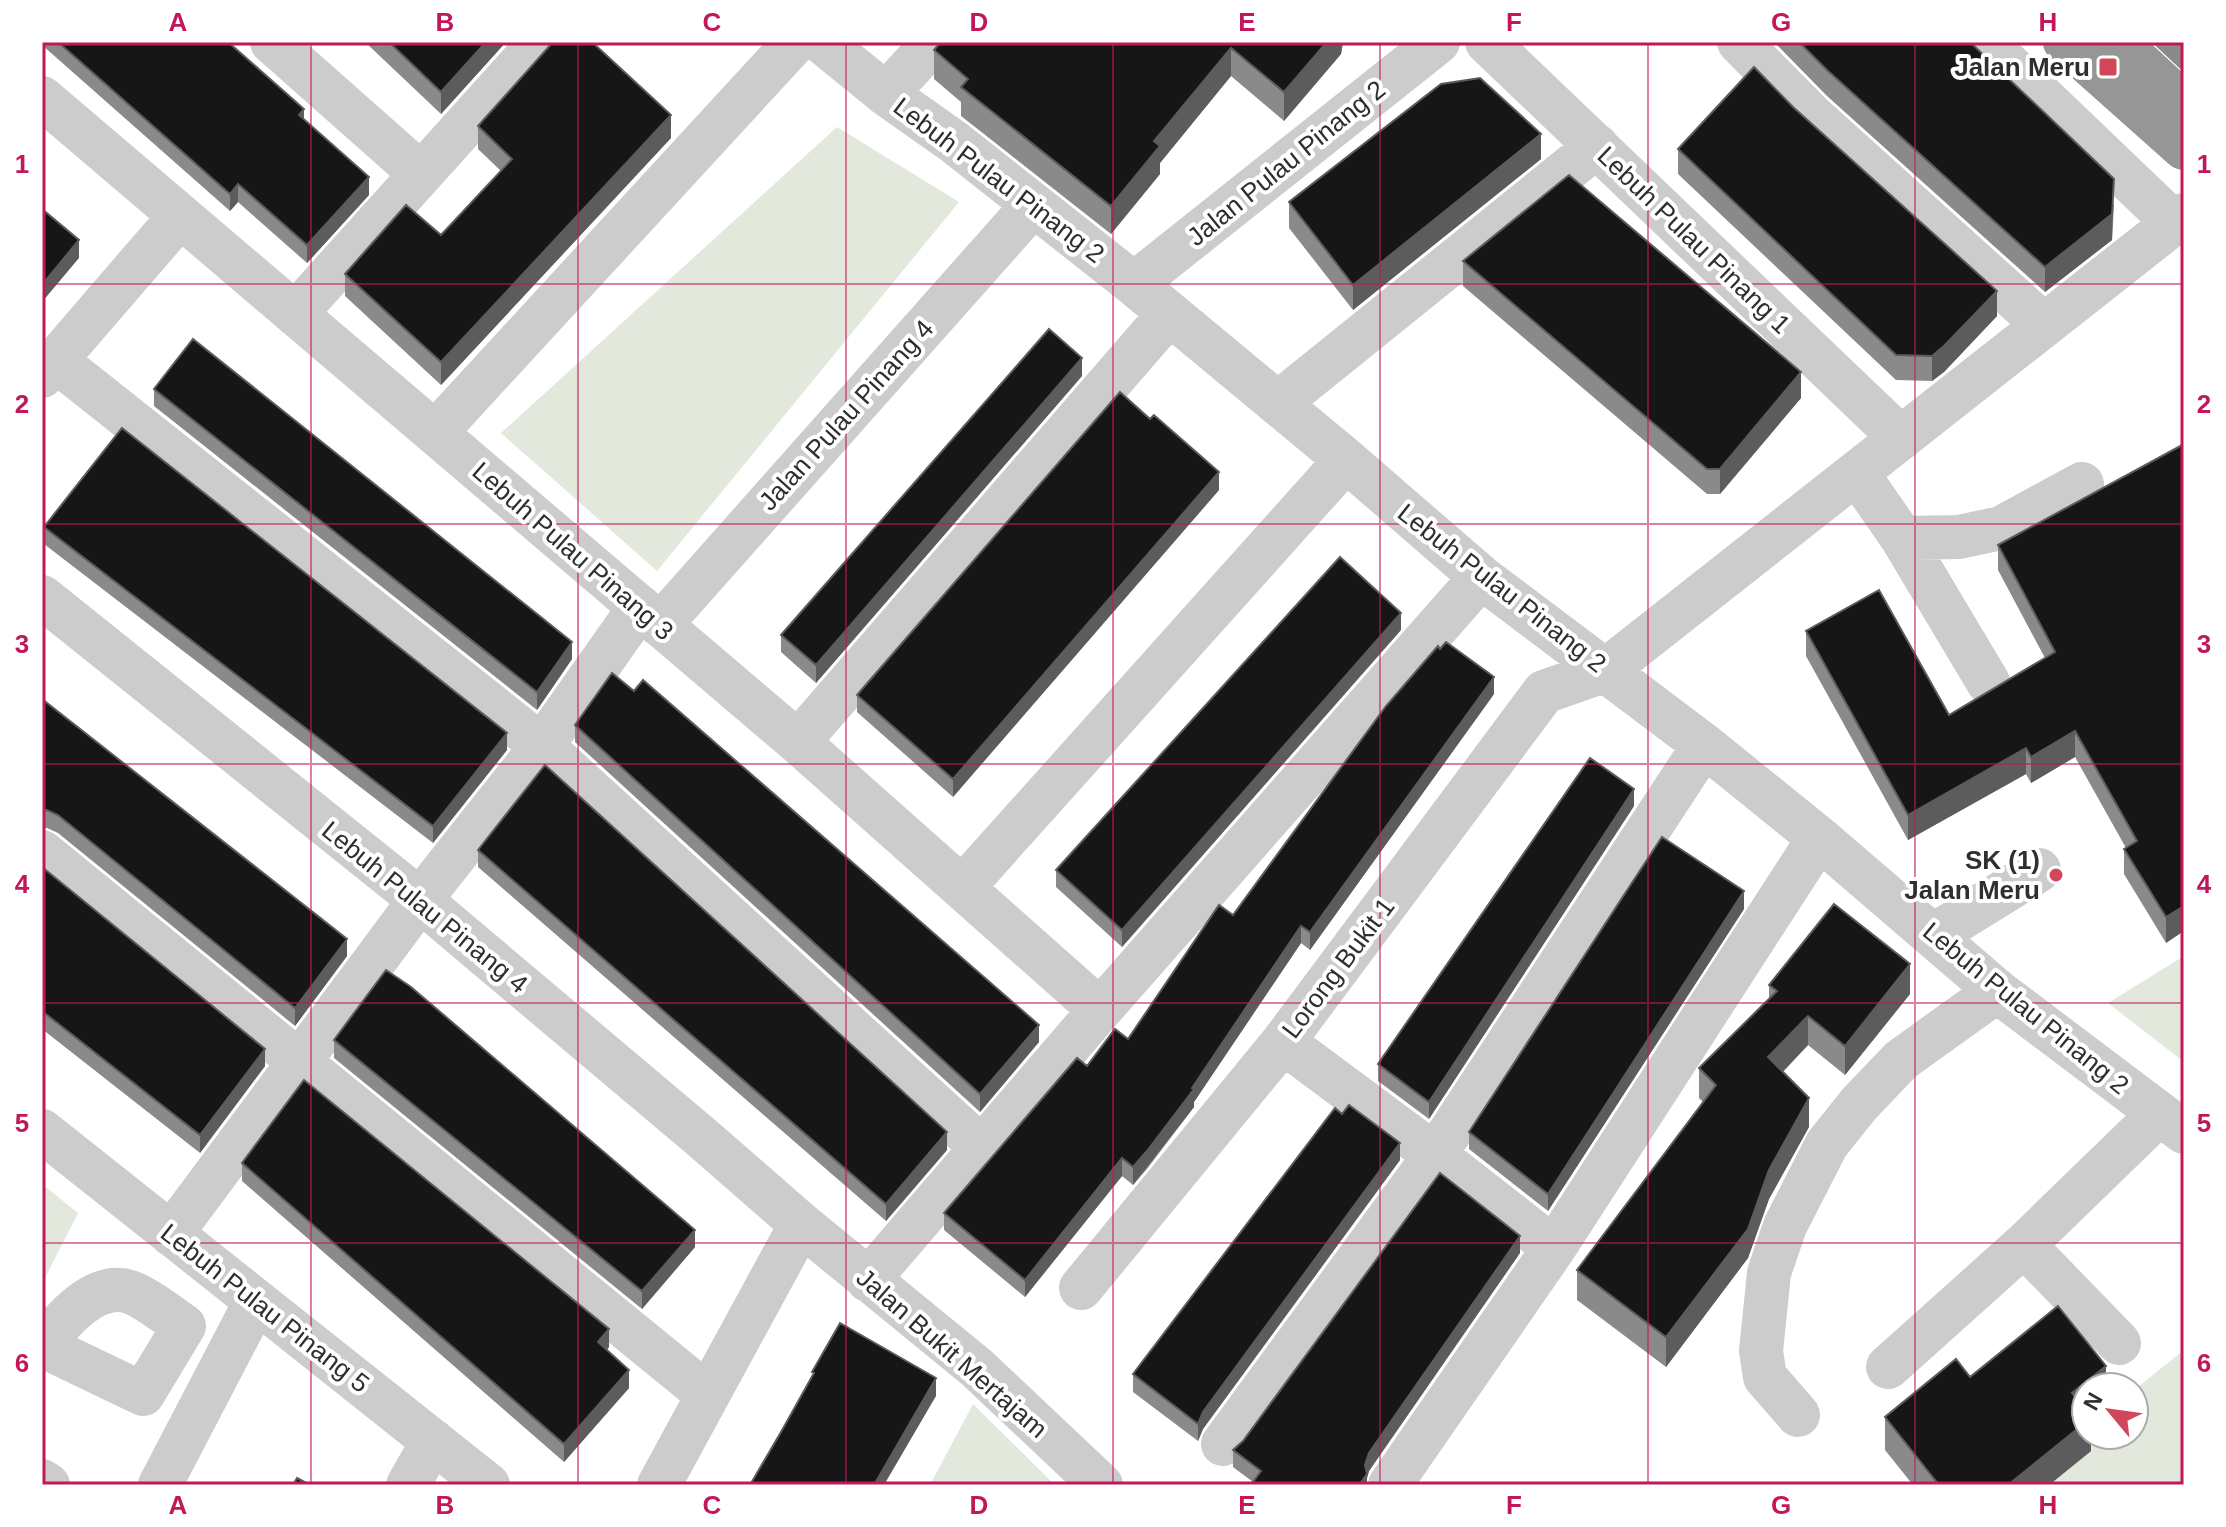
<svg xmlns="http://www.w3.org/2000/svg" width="2226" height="1527" viewBox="0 0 2226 1527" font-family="Helvetica,sans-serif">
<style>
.green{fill:#e3e8dc}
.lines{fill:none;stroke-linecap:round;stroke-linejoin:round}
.minor{stroke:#ccc;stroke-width:44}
.highway{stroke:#969696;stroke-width:44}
.tram{stroke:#848484;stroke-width:2}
.wall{fill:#8a8a8a}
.shaded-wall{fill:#5c5c5c}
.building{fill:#161616;stroke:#5c5c5c;stroke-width:2}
.grid{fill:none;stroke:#c2185b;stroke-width:2;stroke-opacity:0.55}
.poi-dot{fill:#d0475b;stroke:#fff;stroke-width:3}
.labels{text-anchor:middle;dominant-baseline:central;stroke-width:8;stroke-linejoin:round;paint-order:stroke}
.poi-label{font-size:26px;font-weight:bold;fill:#2f2f2f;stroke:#fff;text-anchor:end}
.street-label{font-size:26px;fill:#2f2f2f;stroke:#fff}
.neatline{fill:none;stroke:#c2185b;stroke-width:3}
.grid-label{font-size:26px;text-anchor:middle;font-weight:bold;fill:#c2185b}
</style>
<rect width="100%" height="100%" fill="#fff"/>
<path class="green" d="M837 127 959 202 657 571 501 433Z
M2184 956V1062L2108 1003Z
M42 1184 78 1213 42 1284Z
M2184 1350V1485H2015L2086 1435H2134V1390Z
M973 1404 1055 1485H930Z"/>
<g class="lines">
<path class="minor" d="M272 42 421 174
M822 42 886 94 954 142 1134 284 1346 460 1481 577 1704 745 1819 838 1997 991 2184 1132
M1487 42 1901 438
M1739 42 1810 114 2044 325
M1985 42 2174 223
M886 94 934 42
M42 98 798 742 1100 1010
M1134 284 1438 42
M295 314 540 42
M55 360 542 746 981 1147
M42 376 180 216
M1278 403 1597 146
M435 433 795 42
M1857 473 1902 538 1988 682
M1902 538 1959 537 2001 528 2082 484
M42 597 420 900 700 1136 801 1224 977 1368 1101 1485
M660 625 1033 205
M798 742 1169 314
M42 852 708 1395
M963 887 1346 460
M1934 935 2039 870
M1283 1042 1435 1155 1554 1248
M42 1131 488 1485
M171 1234 420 900 542 746 640 607
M2024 1245 2119 1343
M868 1280 1100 1010 1481 577
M1081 1288 1283 1042 1544 692 1606 670 2184 215
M42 1347 43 1346C60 1322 95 1280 130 1292 143 1296 171 1317 184 1326L143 1394 43 1346
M1888 1367 2024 1245 2159 1114
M1798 1415 1765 1377 1761 1351 1769 1273 1785 1226 1827 1144 1859 1104 1901 1060 1997 991
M1223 1444 1435 1155 1704 745
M42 1481 48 1485
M160 1485 256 1301
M408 1485 433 1441
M659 1485 801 1224
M1390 1485 1554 1248 1819 838"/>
<path class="highway" d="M2065 42 2184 148
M2117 42 2184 104"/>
<path class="tram" d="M2153 42 2184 71"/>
</g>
<path class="wall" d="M42 42H228L369 195 307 263 238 202 230 211 42 45Z
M365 42H506L441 114Z
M941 42H1343L1341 54 1284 121 1231 76 1160 163V174L1111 234 961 116V102L934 79V50Z
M1774 42H1970L2114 205 2112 240 2045 292 1827 96Z
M2154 42H2184V70Z
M478 126 671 138 441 385 345 296V274L441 235 501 171 478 149Z
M1678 149 1997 316 1944 372 1932 381 1896 380 1678 174Z
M1541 159 1353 310 1289 228V202Z
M1463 261 1801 398 1720 494H1707L1463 286Z
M1082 376 816 683 781 652V635Z
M154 389 572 659 537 710 154 406Z
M2184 444 2166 943 2124 874V849L2126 848 2075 757 2031 783 2026 774 1908 840 1806 656V631L1949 715 2045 658 1998 570V545Z
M1219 490 953 797 857 712V695Z
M44 527 507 750 433 843 44 544Z
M1401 630 1122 947 1056 887V870Z
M634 691 1039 1042 980 1112 575 742V725Z
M1494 694 1310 950 1301 943 1194 1102V1107L1147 1169 1133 1185 1122 1176 1025 1297 944 1230V1213L1087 1066 1128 1039 1233 915Z
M42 699 347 956 295 1026 58 833 47 828H42Z
M1634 806 1429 1119 1378 1081V1064Z
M478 850 947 1150 886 1221 478 867Z
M42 867 265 1066 200 1153 42 1029Z
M1744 909 1548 1211 1469 1149V1132Z
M1769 985 1910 994 1845 1075 1808 1045 1783 1072 1809 1127 1769 1199 1748 1258 1666 1367 1577 1300V1270L1703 1102 1699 1098V1068L1769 998Z
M334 1040 695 1247 642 1309 334 1058Z
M1342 1114 1400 1160 1203 1429 1198 1441 1133 1392V1374Z
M242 1163 609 1347 607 1350 629 1388 564 1462 242 1181Z
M1520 1253 1369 1471 1367 1478V1485H1253V1482L1233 1467V1450Z
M1970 1377 2106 1387H2086V1435H2091V1451L2049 1485H1913L1885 1450V1417Z"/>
<path class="shaded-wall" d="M486 42H506L441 114V92Z
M1327 42H1343L1341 54 1284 121V92Z
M1231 48V76L1160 163V174L1111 234V206L1154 141Z
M304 109V127L299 115Z
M671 115V138L441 385V362Z
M1541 134V159L1353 310V285Z
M369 177V195L307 263V245Z
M2114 179 2112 240 2045 292V267Z
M238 184V202L230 211V194Z
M79 240V258L42 302V285Z
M1997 291V316L1944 372 1932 381V356Z
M1082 358V376L816 683V665Z
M1801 372V398L1720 494V469Z
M1219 472V490L953 797V779Z
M1401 613V630L1122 947V930Z
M572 642V659L537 710V692Z
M1494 677V694L1310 950V932Z
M2075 731V757L2031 783V757Z
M507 733V750L433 843V826Z
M2026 748V774L1908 840V815Z
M1634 789V806L1429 1119V1102Z
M1744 891V909L1548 1211V1194Z
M2184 906V931L2166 943V917Z
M1301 926V943L1194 1102V1107L1133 1185V1167L1192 1088Z
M347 939V956L295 1026V1008Z
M1910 964V994L1845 1075V1046Z
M1808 1016V1045L1768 1087V1057Z
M1039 1025V1042L980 1112V1094Z
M265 1049V1066L200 1153V1135Z
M1809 1098V1127L1769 1199 1748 1258 1666 1367V1337L1769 1170Z
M947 1132V1150L886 1221V1204Z
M1400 1143V1160L1203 1429 1198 1441V1424L1203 1412Z
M1122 1158V1176L1025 1297V1280Z
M695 1230V1247L642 1309V1291Z
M1520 1236V1253L1369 1471 1367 1478V1485H1359L1369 1453Z
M609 1329V1347L598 1360V1342Z
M2106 1366V1387H2086V1414L2072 1393Z
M629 1370V1388L564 1462V1444Z
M936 1378V1396L884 1485H874Z
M2086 1422V1435H2091V1451L2049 1485H2008Z"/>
<path class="building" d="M58 42H228L304 109 299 115 369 177 307 245 238 184 230 194Z
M389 42H486L441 92Z
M553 42H592L671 115 441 362 345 274 406 205 441 235 512 159 478 126Z
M941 42H1327L1284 92 1231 48 1154 141 1160 146 1111 206 961 87 968 79 934 50Z
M1799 42H1970L2114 179 2112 214 2045 267 1827 70Z
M1754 67 1793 107 1997 291 1944 346 1932 356 1896 355 1678 149Z
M1480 78 1541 134 1353 285 1289 202 1441 84Z
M1569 175 1801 372 1720 469H1707L1463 261Z
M42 209 79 240 42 285Z
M1049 329 1082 358 816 665 781 635Z
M193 339 572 642 537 692 154 389Z
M1120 392 1150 419 1154 415 1219 472 953 779 857 695Z
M122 428 507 733 433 826 44 527Z
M2184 444V906L2166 917 2124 849 2137 841 2075 731 2031 757 2026 748 1908 815 1806 631 1879 590 1949 715 2055 652 1998 545Z
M1340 557 1401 613 1122 930 1056 870Z
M1446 642 1494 677 1310 932 1301 926 1192 1088 1194 1089 1147 1151 1133 1167 1122 1158 1025 1280 944 1213 1077 1058 1087 1066 1115 1029 1128 1039 1219 905 1233 915 1386 706 1438 646 1440 649Z
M612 673 634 691 643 680 1039 1025 980 1094 575 725Z
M42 699 347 939 295 1008 58 815 47 810H42Z
M1590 758 1634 789 1429 1102 1378 1064Z
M545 765 947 1132 886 1204 478 850Z
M1662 837 1744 891 1548 1194 1469 1132Z
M42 867 265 1049 200 1135 42 1011Z
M1834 904 1910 964 1845 1046 1808 1016 1768 1057 1809 1098 1769 1170 1748 1229 1666 1337 1577 1270 1716 1085 1699 1068 1777 991 1769 985Z
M386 970 411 987 695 1230 642 1291 334 1040Z
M304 1080 609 1329 598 1342 629 1370 564 1444 242 1163Z
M1349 1105 1400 1143 1203 1412 1198 1424 1133 1374 1335 1108 1342 1114Z
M1440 1173 1520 1236 1369 1453 1365 1465 1367 1474 1359 1485H1257L1253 1482 1261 1471 1233 1450 1243 1441Z
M2058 1306 2106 1366 2072 1393 2086 1411V1422L2008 1485H1939L1885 1417 1956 1359 1970 1377Z
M840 1323 936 1378 874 1485H750L781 1432 814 1373 812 1372Z
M297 1478 310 1485H293Z"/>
<path class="grid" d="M311 42V1485M578 42V1485M846 42V1485M1113 42V1485M1380 42V1485M1648 42V1485M1915 42V1485M42 284H2184M42 524H2184M42 764H2184M42 1003H2184M42 1243H2184"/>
<g class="poi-dot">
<rect x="2098" y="57" width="20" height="20" rx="4"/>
<circle cx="2056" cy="875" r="8"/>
</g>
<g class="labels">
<g class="poi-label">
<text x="2090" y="67">Jalan Meru</text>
<text x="2040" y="860">SK (1)<tspan x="2040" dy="30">Jalan Meru</tspan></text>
</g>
<g class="street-label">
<text transform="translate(1286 163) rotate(-39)">Jalan Pulau Pinang 2</text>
<text transform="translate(999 180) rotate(37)">Lebuh Pulau Pinang 2</text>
<text transform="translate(1694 240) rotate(44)">Lebuh Pulau Pinang 1</text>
<text transform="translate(846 415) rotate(-48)">Jalan Pulau Pinang 4</text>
<text transform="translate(573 551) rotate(41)">Lebuh Pulau Pinang 3</text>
<text transform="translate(1502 588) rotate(38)">Lebuh Pulau Pinang 2</text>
<text transform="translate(425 907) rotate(39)">Lebuh Pulau Pinang 4</text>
<text transform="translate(1338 968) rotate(-53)">Lorong Bukit 1</text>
<text transform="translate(2026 1008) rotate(39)">Lebuh Pulau Pinang 2</text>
<text transform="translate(265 1308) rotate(38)">Lebuh Pulau Pinang 5</text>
<text transform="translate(952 1353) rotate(41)">Jalan Bukit Mertajam</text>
</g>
</g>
<rect width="2226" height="1527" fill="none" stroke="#ffffff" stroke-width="88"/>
<g transform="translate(2110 1411) rotate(299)"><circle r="38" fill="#ffffff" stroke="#acacac" stroke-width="2"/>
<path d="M0-6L14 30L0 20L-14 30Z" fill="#d0475b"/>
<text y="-12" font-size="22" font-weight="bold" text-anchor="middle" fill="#2f2f2f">N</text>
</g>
<rect x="44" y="44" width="2138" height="1439" class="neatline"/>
<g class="grid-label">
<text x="178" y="31">A</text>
<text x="445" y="31">B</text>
<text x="712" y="31">C</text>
<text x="979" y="31">D</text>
<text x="1247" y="31">E</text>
<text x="1514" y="31">F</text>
<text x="1781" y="31">G</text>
<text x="2048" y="31">H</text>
<text x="22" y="173">1</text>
<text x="2204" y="173">1</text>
<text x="22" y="413">2</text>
<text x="2204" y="413">2</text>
<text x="22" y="653">3</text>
<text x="2204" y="653">3</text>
<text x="22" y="893">4</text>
<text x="2204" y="893">4</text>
<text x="22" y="1132">5</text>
<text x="2204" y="1132">5</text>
<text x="22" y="1372">6</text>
<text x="2204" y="1372">6</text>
<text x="178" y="1514">A</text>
<text x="445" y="1514">B</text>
<text x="712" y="1514">C</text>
<text x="979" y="1514">D</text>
<text x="1247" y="1514">E</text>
<text x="1514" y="1514">F</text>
<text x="1781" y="1514">G</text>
<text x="2048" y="1514">H</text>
</g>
</svg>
